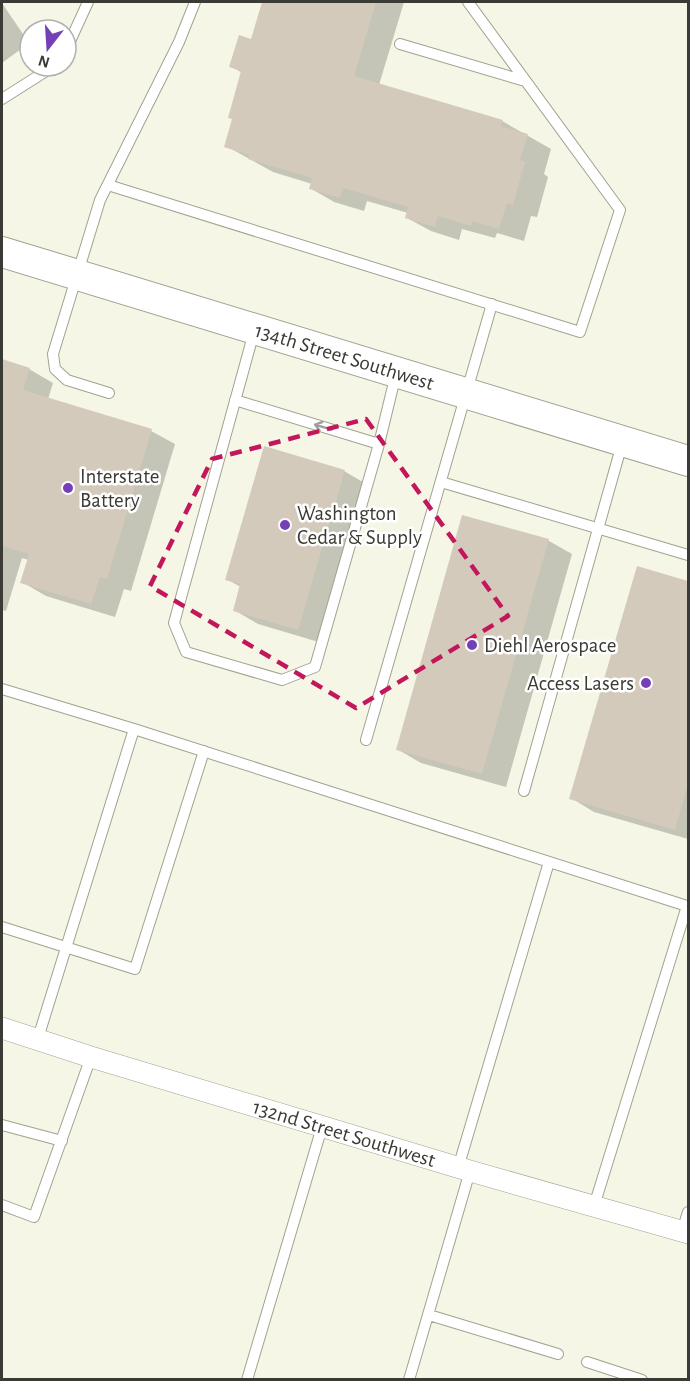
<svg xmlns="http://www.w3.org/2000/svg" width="690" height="1381" viewBox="0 0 690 1381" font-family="'Alegreya Sans',sans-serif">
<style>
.shadow{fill:#0003}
.building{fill:#d4cabc}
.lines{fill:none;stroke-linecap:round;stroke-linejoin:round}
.lane-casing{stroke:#a1a292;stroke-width:12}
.street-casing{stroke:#a1a292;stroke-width:22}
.secondary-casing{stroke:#a1a292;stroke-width:32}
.lane{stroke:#fff;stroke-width:10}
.street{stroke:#fff;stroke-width:21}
.secondary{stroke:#fff;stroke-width:30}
.oneway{stroke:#9c9d9a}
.marked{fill:none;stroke:#c2185b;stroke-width:4.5;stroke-dasharray:12 8;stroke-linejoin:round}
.poi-dot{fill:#7340b7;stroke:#fff;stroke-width:2}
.labels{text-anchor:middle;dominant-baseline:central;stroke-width:5;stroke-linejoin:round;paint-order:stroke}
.street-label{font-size:21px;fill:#3a3b34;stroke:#fff}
.poi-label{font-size:21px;fill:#3a3b34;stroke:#fff;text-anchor:start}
</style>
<rect width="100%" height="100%" fill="#f5f6e5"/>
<path class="shadow" d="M263 2H404L379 85 502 121 551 149 544 174 548 177 537 217 531 216 524 241 497 233 495 238 462 229 459 240 431 231 407 218 408 213 367 201 364 211 334 202 310 188 312 184 273 172 226 146 233 120 242 73 231 66 252 40Z
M2 3 29 43 2 63Z
M2 361 29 369 53 383 48 399 151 431 175 444 131 591 124 589 115 617 46 596 22 582 29 560 22 558 6 611 2 610Z
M344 471 368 485 322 643 258 624 234 610 241 587 226 579Z
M463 517 549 541 572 554 506 787 421 763 397 749Z
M638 568 688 583V839L594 812 571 798Z"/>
<path class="building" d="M262 2H376L354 76 503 120 501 126 528 134 520 160 525 162 513 205 507 203 499 229 473 221 471 226 438 216 435 227 405 218 408 207 343 188 340 198 309 189 312 178 248 159 249 155 224 147 232 119 228 118 241 71 229 67 239 35 251 39Z
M2 359 30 368 23 390 152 429 107 579 100 577 91 604 20 583 29 554 2 546Z
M264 446 345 470 298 630 233 611 240 584 225 580Z
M462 515 549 539 482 774 396 750Z
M637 566 688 581V784L675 830 569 799Z"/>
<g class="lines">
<g class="lane-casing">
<path id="lane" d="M400 44 525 81
M66 50 88 2
M2 99 54 66
M108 185 580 332 620 210 468 2
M254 332 174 623 186 652 282 680 315 667 379 444 396 374
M109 393 67 380 55 369 53 354 100 200 179 42 195 2
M235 400 379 444
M441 482 688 555
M2 689 134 729 38 1038
M134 729 687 906 594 1206
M366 740 492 304
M524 791 622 444
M2 927 135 969 204 751
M2 1125 62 1141
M458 1168 549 862
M2 1205 34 1217 91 1057
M682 1231 688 1212
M429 1315 558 1354
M587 1362 642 1380
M247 1380 322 1127
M409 1380 470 1171"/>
</g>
<g class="street-casing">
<g id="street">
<path id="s1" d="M2 1028 91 1057 470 1171 688 1233"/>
</g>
</g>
<g class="secondary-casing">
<g id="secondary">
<path id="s2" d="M2 252 688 461"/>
</g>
</g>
<use href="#lane" class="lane"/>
<use href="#street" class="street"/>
<use href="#secondary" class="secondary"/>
</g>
<defs><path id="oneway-shaft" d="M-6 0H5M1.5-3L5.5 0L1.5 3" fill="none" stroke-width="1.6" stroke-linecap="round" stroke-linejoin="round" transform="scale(1.5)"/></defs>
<use class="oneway" href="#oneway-shaft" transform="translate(323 427) rotate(-163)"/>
<path class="marked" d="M366 419 508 616 356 708 150 586 212 459Z"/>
<g class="poi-dot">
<circle cx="68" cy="488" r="6"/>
<circle cx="285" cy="525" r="6"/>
<circle cx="472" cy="645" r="6"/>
<circle cx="646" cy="683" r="6"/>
</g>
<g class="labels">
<g class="street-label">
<text stroke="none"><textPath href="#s2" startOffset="358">134th Street Southwest</textPath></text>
<text stroke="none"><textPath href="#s1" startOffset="358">132nd Street Southwest</textPath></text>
</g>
<g class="poi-label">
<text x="80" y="476">Interstate<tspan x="80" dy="24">Battery</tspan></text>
<text x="297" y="513">Washington<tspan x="297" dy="24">Cedar &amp; Supply</tspan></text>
<text x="484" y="645">Diehl Aerospace</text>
<text x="634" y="683" text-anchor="end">Access Lasers</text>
</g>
</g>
<rect width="690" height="1381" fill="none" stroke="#3a3b34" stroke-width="6"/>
<g transform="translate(48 48) rotate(197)"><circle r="28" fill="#ffffff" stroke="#b0b1ae" stroke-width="1.5"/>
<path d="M0-4.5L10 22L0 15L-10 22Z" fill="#7340b7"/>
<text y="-9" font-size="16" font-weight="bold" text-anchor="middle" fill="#3a3b34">N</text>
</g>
</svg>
